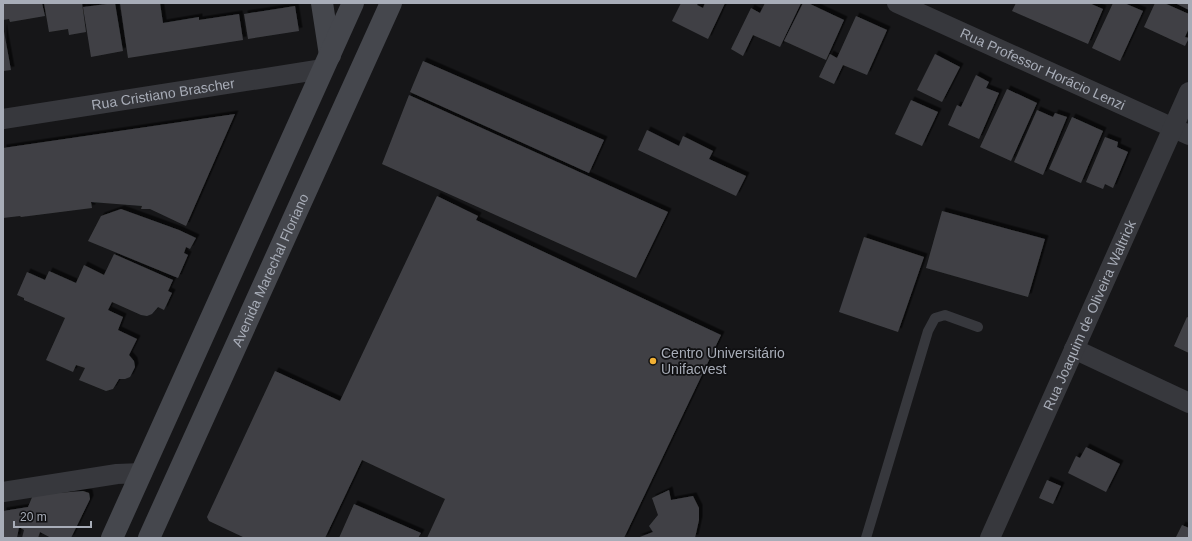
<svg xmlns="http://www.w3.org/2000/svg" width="1192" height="541" viewBox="0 0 1192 541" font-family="Arial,sans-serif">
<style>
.building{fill:#404145;filter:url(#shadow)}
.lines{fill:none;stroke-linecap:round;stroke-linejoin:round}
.lane{stroke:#37383d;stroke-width:10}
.street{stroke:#37383d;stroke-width:20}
.secondary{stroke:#45474d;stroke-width:22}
.poi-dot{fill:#f2b134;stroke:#111113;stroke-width:1.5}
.labels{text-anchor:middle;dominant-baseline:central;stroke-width:3.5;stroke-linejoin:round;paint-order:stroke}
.street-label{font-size:14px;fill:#a8adb8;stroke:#111113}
.poi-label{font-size:14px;fill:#a8adb8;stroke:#111113;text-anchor:start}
</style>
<defs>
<filter id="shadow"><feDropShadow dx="3.5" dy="-3.5" stdDeviation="0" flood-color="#0009"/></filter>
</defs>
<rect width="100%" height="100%" fill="#161618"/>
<path class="building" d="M3 3H42L45 16 10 22 9 19 3 20Z
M44 3H82L86 32 69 35 68 29 49 32Z
M115 3 123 51 91 57 83 7Z
M120 3H160L163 23 199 17V20L239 14 243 40 128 58Z
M681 3H698L697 5 703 8 705 3H725L708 39 672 21Z
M765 3H801L780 47 753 35 743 56 731 49 751 8 760 13Z
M803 3H808L844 20 826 60 784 41Z
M1016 3H1089L1103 9 1088 44 1012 11Z
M1113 3H1124L1143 11 1120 61 1092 48Z
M1155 3H1164L1189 14V28L1185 37 1189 38 1185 46 1144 27Z
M1175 3H1189V10Z
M295 6 299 31 248 39 244 14Z
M856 16 887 30 867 75 843 65 834 84 819 77 830 54 837 58Z
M3 26 11 70 3 71Z
M935 54 960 67 942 102 917 90Z
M423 61 604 140 589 173 410 92Z
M976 75 989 82 986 88 999 93 979 139 948 125 957 105 961 107Z
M1007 89 1037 103 1011 161 980 147Z
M409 95 668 212 636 278 382 164Z
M911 100 938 112 922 146 895 134Z
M1037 110 1053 117 1055 113 1067 117 1043 175 1014 162Z
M235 114 186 226 150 209H141L142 206 91 202 92 208 21 217 20 216 3 218V148Z
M1072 117 1103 131 1081 183 1049 169Z
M647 130 679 146 683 136 713 151 709 159 746 176 736 196 638 150Z
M1105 137 1118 142 1117 147 1128 152 1113 188 1105 184 1103 189 1086 182Z
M437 196 478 216 476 220 721 335 624 538H427L445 499 362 460 325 538H245L209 521 207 517 275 371 340 401Z
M121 209 179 230 196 238 190 249 186 247 184 253 188 255 178 278 88 241 101 216Z
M942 211 1045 239 1028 297 926 268Z
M864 237 924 257 898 332 839 312Z
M114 254 173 280 168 291 172 293 164 310 158 307 152 314 147 316 141 315 112 302 108 310 123 317 118 330 137 339 129 355 134 361 135 367 130 377 125 379H119L113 389 106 391 79 380 85 368 76 365 73 372 46 360 65 318 24 300V298L17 295 27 272 45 280 49 271 76 283 84 265 104 275Z
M1187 317 1189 318V353L1174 346Z
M1086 447 1120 464 1106 492 1068 473 1076 456 1080 458Z
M1047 480 1061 486 1053 504 1039 498Z
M669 490 671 500 693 496 699 508V520L695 538H637L653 532 649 526 658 515 652 498Z
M83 491 89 493 90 499 71 538H51L40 532 38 538H22L24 530 19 527 17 538H3V511L28 507 33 495Z
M354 504 421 533 418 538H339Z
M1182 525 1189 528V538L1176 537Z"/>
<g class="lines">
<path class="lane" d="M866 538 928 331 935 318 945 315 978 327"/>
<g class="street">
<path id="s1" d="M897 3 1189 135"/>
<path id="s2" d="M3 119 323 69"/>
<path d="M1074 349 1189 403"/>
<path d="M3 492 117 474 142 473"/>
<path id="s3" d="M990 538 1189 92"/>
</g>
<g class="secondary">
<path d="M322 3 330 55"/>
<path d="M112 538 353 3"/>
<path id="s4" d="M149 538 391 3"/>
</g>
</g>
<circle class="poi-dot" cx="653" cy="361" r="4"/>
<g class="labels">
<g class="street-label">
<text stroke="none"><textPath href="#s1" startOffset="160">Rua Professor Horácio Lenzi</textPath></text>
<text stroke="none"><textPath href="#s2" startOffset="162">Rua Cristiano Brascher</textPath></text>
<text stroke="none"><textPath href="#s4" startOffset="294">Avenida Marechal Floriano</textPath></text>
<text stroke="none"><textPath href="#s3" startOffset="244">Rua Joaquim de Oliveira Waltrick</textPath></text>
</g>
<g class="poi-label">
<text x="661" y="353">Centro Universitário<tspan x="661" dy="16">Unifacvest</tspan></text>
</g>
</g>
<rect width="1192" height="541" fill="none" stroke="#a8adb8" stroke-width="8"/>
<path d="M14 521v6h77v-6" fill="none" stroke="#a8adb8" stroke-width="2"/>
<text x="20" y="521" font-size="12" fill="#a8adb8" stroke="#111113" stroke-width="3" paint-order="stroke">20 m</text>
</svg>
